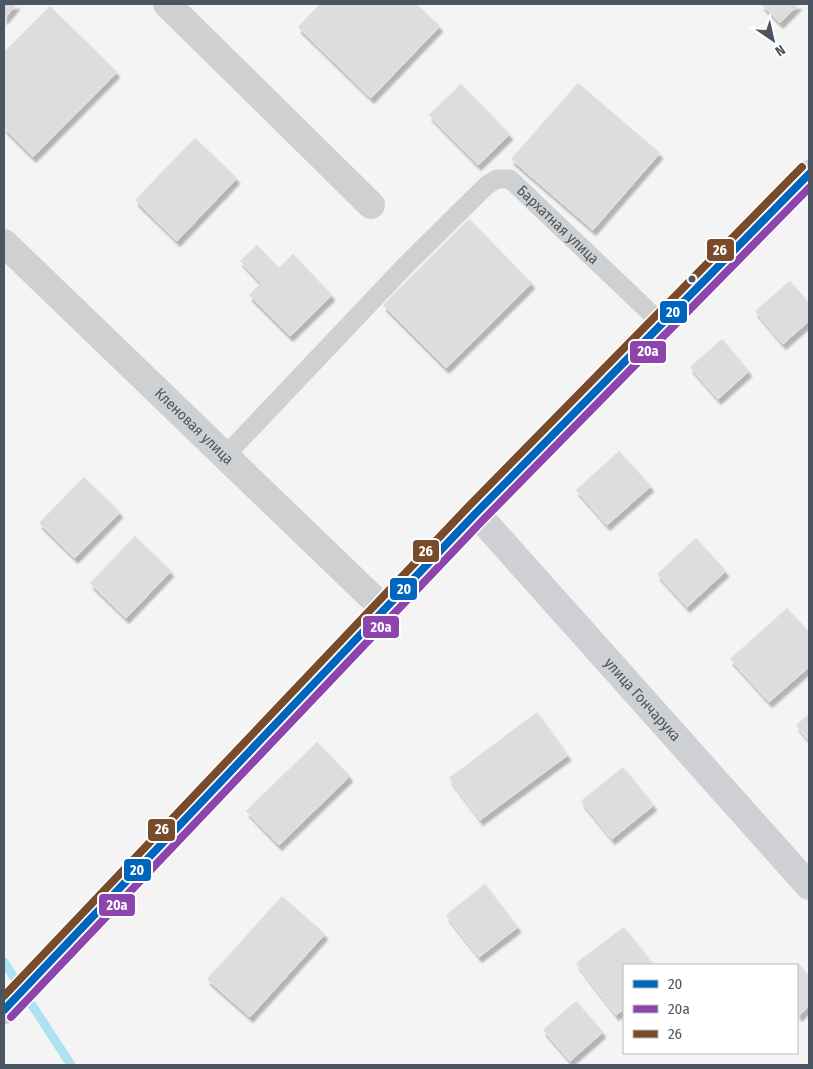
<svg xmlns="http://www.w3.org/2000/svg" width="813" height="1069" viewBox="0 0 813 1069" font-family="'Fira Sans Condensed',sans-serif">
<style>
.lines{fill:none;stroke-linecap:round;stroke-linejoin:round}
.stream{stroke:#aee2f0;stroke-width:9}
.building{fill:#ddddde;stroke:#e5e6e7;filter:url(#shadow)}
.lane{stroke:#ced0d2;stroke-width:19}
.street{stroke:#ced0d2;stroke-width:28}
.secondary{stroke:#ced0d4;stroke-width:28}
.primary{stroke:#caced1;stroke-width:28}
.bus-1-casing{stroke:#fff;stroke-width:11}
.bus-2-casing{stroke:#fff;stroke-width:11}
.bus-3-casing{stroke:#fff;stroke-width:11}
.bus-1{stroke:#0065bd;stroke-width:8}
.bus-2{stroke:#8e44ad;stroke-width:8}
.bus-3{stroke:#7a4b2a;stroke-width:8}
.bus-dot{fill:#4a5661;stroke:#fff;stroke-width:2}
.labels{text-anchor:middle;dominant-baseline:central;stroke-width:4;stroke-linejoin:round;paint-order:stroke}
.street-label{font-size:15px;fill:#4a5661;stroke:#fff}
.line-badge{stroke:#fff;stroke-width:2}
.badge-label{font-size:14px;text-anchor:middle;font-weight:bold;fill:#fff}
</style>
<defs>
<filter id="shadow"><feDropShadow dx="3" dy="5.5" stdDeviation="1" flood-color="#0004"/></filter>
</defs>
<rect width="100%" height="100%" fill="#f4f4f4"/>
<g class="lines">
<path class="stream" d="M4 962 71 1065"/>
</g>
<path class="building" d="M4 4H17L4 19Z
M320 4H416L440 26 371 98 298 27Z
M761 4H799L780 23Z
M50 6 117 72 33 157 4 128V52Z
M578 83 660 153 593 230 511 159Z
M461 84 510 134 478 165 429 115Z
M195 138 237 178 177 241 135 200Z
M469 219 532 283 446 368 383 305Z
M257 245 279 268 293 254 332 295 290 336 249 295 261 283 240 261Z
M790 281 809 303V321L783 344 755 311Z
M722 339 749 371 718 399 690 367Z
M619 451 651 486 607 525 576 490Z
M84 477 120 512 75 558 39 523Z
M135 536 171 571 126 618 90 583Z
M696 538 726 571 687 607 657 574Z
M787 608 809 632V667L769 702 730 659Z
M537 712 568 755 480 820 449 778Z
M809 714V741L796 725Z
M317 742 350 776 279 845 246 811Z
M623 767 654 805 612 839 581 801Z
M485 884 518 927 479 957 446 915Z
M282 896 325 934 250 1017 207 979Z
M624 927 654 965H624V1009L616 1015 576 963Z
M798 963 809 976V1006L799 1016 797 1013 796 965Z
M576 1001 603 1032 570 1061 543 1030Z"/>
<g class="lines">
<path class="lane" id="s1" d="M225 456 406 265 487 185 497 179H510L662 324"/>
<g class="street">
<path d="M167 4 371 205"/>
<path id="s2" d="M4 243 385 610"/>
</g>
<path class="secondary" id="s3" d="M476 513 809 886"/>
<path class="primary" d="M4 1010 476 513 809 174"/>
<g class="bus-1-casing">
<path id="bus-1" d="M4 1010 476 513 809 174"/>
</g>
<g class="bus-2-casing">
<path id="bus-2" d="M11 1017 483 520 809 188"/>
</g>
<g class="bus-3-casing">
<path id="bus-3" d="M4 996 469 506 802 167"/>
</g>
<use href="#bus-1" class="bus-1"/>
<use href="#bus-2" class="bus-2"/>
<use href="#bus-3" class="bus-3"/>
</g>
<circle class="bus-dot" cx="692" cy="279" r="4.5"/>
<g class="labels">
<g class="street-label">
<text stroke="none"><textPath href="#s1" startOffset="468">Бархатная улица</textPath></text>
<text stroke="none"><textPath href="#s2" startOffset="264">Кленовая улица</textPath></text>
<text stroke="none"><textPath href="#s3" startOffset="250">улица Гончарука</textPath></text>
</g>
</g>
<g class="line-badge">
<rect x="706" y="238" width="29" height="24" rx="5" fill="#7a4b2a"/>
<rect x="659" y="300" width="29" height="24" rx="5" fill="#0065bd"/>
<rect x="629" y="340" width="38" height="24" rx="5" fill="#8e44ad"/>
<rect x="412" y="539" width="28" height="24" rx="5" fill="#7a4b2a"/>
<rect x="389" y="577" width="29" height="24" rx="5" fill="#0065bd"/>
<rect x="362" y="615" width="38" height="24" rx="5" fill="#8e44ad"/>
<rect x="147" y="818" width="29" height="24" rx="5" fill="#7a4b2a"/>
<rect x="123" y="858" width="29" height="24" rx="5" fill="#0065bd"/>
<rect x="98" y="893" width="38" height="24" rx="5" fill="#8e44ad"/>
</g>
<g class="badge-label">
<text x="720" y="255">26</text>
<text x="673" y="317">20</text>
<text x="648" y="356">20а</text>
<text x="426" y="556">26</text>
<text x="404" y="594">20</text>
<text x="381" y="632">20а</text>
<text x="162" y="834">26</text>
<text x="137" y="875">20</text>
<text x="117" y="910">20а</text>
</g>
<rect width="813" height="1069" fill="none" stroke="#4a5661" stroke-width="10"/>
<rect x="623" y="964" width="175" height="90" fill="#ffffff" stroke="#b7bbc0"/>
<rect x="633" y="980" width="25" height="8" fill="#0065bd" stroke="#b7bbc0"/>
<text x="668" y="989" font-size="15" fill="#4a5661">20</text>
<rect x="633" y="1005" width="25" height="8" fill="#8e44ad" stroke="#b7bbc0"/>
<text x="668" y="1014" font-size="15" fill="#4a5661">20а</text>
<rect x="633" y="1030" width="25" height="8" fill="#7a4b2a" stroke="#b7bbc0"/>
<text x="668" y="1039" font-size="15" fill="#4a5661">26</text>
<g transform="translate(773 40) rotate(146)" stroke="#ffffff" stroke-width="4" paint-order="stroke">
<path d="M0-4L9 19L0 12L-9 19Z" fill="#4a5661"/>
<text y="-8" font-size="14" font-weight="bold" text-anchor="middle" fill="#4a5661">N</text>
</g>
</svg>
